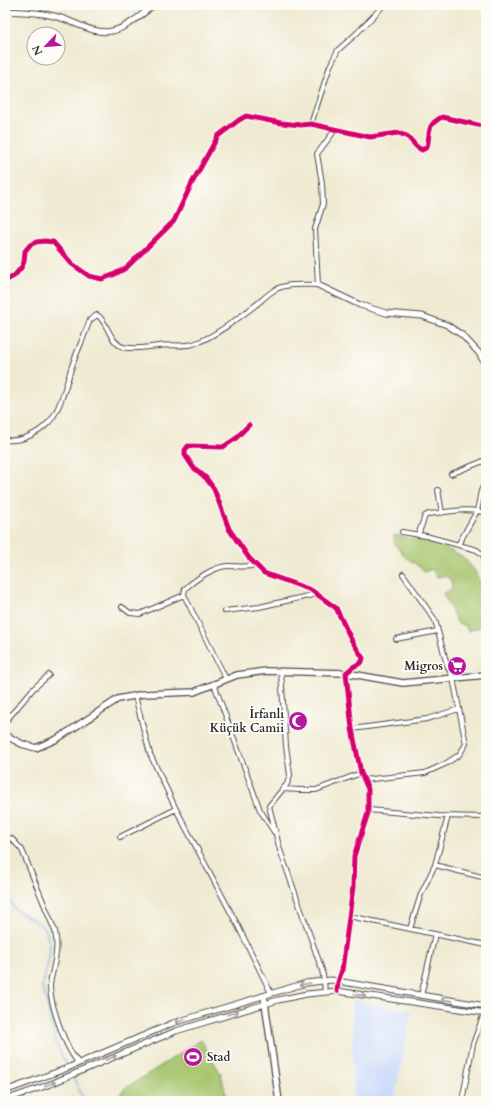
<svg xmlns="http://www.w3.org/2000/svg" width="491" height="1106" viewBox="0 0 491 1106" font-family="Cardo,serif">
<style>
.built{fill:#cddbfa}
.green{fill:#a6c46c;stroke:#68784c}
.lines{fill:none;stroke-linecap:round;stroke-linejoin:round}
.stream{stroke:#7caee8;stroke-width:1.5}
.minor-casing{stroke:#484844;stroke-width:6}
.tertiary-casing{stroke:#484844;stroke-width:7}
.secondary-casing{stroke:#484844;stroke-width:8}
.minor{stroke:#fff;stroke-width:4}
.tertiary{stroke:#fff;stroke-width:5}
.secondary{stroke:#fff;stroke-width:5.5}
.cycleway-casing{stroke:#fdfcf7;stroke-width:8}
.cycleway{stroke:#d6006c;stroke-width:5}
.oneway{stroke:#a0a0a0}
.labels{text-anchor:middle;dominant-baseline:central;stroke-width:4;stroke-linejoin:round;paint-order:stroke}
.poi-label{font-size:12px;font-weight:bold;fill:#2b2b2b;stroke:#fdfcf7;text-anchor:end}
</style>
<rect width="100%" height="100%" fill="#fdfcf7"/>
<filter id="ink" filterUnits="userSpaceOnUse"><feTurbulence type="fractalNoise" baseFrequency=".025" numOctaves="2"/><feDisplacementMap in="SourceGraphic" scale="8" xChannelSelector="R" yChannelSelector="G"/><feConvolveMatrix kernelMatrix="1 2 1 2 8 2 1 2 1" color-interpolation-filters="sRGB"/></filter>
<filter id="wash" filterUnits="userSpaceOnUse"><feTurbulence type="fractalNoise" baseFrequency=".012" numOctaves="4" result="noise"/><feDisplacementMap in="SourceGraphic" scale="16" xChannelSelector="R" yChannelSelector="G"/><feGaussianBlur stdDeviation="0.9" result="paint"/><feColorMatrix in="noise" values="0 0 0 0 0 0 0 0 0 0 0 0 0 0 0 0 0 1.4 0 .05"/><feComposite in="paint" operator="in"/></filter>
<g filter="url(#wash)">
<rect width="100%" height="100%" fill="#efead1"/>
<path class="built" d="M352 999 412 1011 394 1101H353Z"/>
<path class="green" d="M394 535 438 544 464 558 475 571 486 595V632L483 626 468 631 465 625 458 624 443 593 452 589 451 579 444 576 437 577 432 569 424 572 416 564 405 557 394 543Z
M201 1040 221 1074 226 1095 223 1101H116L123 1090Z"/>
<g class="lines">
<path class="stream" d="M5 889 15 910 34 920 46 930 50 946 49 958 42 988 46 998 55 1041 67 1066
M73 1077 84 1101"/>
</g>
</g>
<g filter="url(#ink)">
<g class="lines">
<g class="minor-casing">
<path id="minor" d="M311 124 330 66 338 50 357 33 384 5
M5 281 14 276 21 268 24 262 25 251 30 245 36 242 45 241 53 242 72 264 89 276 102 279 113 275 126 268 174 221 192 183 218 136 239 120 246 116 281 123 301 125 311 124 370 137 398 133 407 136 417 147 422 150 427 147C431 132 425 126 442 117L478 125
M249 425 235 439 223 447 188 446 185 450V455L193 467 206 478 214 489 229 529 249 558 264 573 311 590 336 608 352 641 363 658 362 662 353 667 346 673 352 729 361 773 368 789V813L354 856 353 887 342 970 338 982 337 991
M5 440C21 442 38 434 49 422 60 411 67 381 72 366 77 352 83 339 88 325L90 320 97 315C107 320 109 342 123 347 134 350 148 347 159 346 170 344 182 347 193 344 213 338 240 317 257 304 263 299 269 293 276 289 289 283 305 285 318 285L315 229 323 204 322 183 317 154 335 130
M451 474 481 462 483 461 486 464
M438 490 442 513
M402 532 426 536 477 550 483 555 486 562
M418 535 425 516 429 514C447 512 469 507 486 513
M458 545 477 511 481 491 486 480
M122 607 130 613 140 614 184 595
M225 611 259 607 317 594
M396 639 438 631
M281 672 286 746 290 775 287 784 269 806 280 850 322 970 324 981 325 992
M226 679 184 595 185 589C194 580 215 566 228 566 239 566 245 568 256 565
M214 684 260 810 274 832
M135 696 150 754 176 809 238 926 271 993
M5 722 33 689 49 675
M352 729 427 719 459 709
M363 780 425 773 445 764 459 755 466 744 453 678 447 665 435 620 403 574
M283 789 300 790H316L361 773
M368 810 439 816 486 817
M5 836 12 839 22 850 55 931C58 946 56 956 53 970 52 975 50 981 50 986 50 1003 66 1051 79 1063
M120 837 176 809
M435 865 486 878
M349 916 486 945
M410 929 421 894 435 865 448 816
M421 996 435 934
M462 1101 473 1044 486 1008"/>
</g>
<g class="tertiary-casing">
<path id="tertiary" d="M5 11C21 12 38 12 54 16 73 20 92 35 112 31 127 28 142 14 154 5
M318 285 360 305 386 313 422 316 447 325 462 335 479 353 486 366
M5 1091 65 1069 173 1023 306 983 331 980 486 1006
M5 1100 48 1085 176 1031 278 1000 307 994 337 991 486 1013"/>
</g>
<g class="secondary-casing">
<path id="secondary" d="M5 735 22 744 36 748 57 739 118 699 144 694 194 692 237 675 266 671 346 673 403 683 486 675
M264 996 279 1101"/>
</g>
<use href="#minor" class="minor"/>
<use href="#tertiary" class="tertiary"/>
<use href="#secondary" class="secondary"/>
<g class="cycleway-casing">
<path id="cycleway" d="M5 281 14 276 21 268 24 262 25 251 30 245 36 242 45 241 53 242 72 264 89 276 102 279 113 275 126 268 174 221 192 183 218 136 239 120 246 116 281 123 301 125 311 124 370 137 398 133 407 136 417 147 422 150 427 147C431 132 425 126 442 117L478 125
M249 425 235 439 223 447 188 446 185 450V455L193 467 206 478 214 489 229 529 249 558 264 573 311 590 336 608 352 641 363 658 362 662 353 667 346 673 352 729 361 773 368 789V813L354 856 353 887 342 970 338 982 337 991"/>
</g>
<use href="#cycleway" class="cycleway"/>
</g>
<defs><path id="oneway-shaft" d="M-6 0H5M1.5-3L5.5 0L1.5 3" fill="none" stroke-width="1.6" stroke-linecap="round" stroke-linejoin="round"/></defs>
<g class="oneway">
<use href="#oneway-shaft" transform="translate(305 984) rotate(168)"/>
<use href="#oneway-shaft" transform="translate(360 995) rotate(10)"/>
<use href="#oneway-shaft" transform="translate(447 1000) rotate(-170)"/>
<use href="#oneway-shaft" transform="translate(233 1013) rotate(-17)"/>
<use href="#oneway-shaft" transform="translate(181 1021) rotate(163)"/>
<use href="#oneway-shaft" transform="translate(111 1058) rotate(-23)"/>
<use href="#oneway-shaft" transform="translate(50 1084) rotate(-23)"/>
</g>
</g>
<defs>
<g id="supermarket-disc" transform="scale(1)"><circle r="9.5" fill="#b5179e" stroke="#fdfcf7"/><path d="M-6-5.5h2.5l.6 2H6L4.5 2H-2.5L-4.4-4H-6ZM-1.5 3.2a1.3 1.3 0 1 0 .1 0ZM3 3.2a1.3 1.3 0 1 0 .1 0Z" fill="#fff"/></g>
<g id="mosque-disc" transform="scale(1)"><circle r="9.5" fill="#b5179e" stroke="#fdfcf7"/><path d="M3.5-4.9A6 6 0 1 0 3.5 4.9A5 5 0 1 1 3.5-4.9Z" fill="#fff"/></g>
<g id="stadium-disc" transform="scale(1)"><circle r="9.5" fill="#b5179e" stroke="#fdfcf7"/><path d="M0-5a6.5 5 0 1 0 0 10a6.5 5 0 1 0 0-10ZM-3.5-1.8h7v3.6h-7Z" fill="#fff"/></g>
</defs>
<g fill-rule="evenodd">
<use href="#supermarket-disc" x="457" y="666"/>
<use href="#mosque-disc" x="298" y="721"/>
<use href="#stadium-disc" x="193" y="1057"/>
</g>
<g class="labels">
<g class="poi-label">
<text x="443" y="666">Migros</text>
<text x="284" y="714">İrfanlı<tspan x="284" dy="14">Küçük Camii</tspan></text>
<text x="207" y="1057" text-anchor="start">Stad</text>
</g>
</g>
<rect width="491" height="1106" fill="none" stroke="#fdfcf7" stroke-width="20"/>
<g transform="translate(46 46) rotate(244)"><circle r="19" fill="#fdfcf7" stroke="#a9a8a5"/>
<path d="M0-3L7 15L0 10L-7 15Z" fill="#b5179e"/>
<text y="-6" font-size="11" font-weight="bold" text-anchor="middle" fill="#2b2b2b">N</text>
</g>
</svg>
